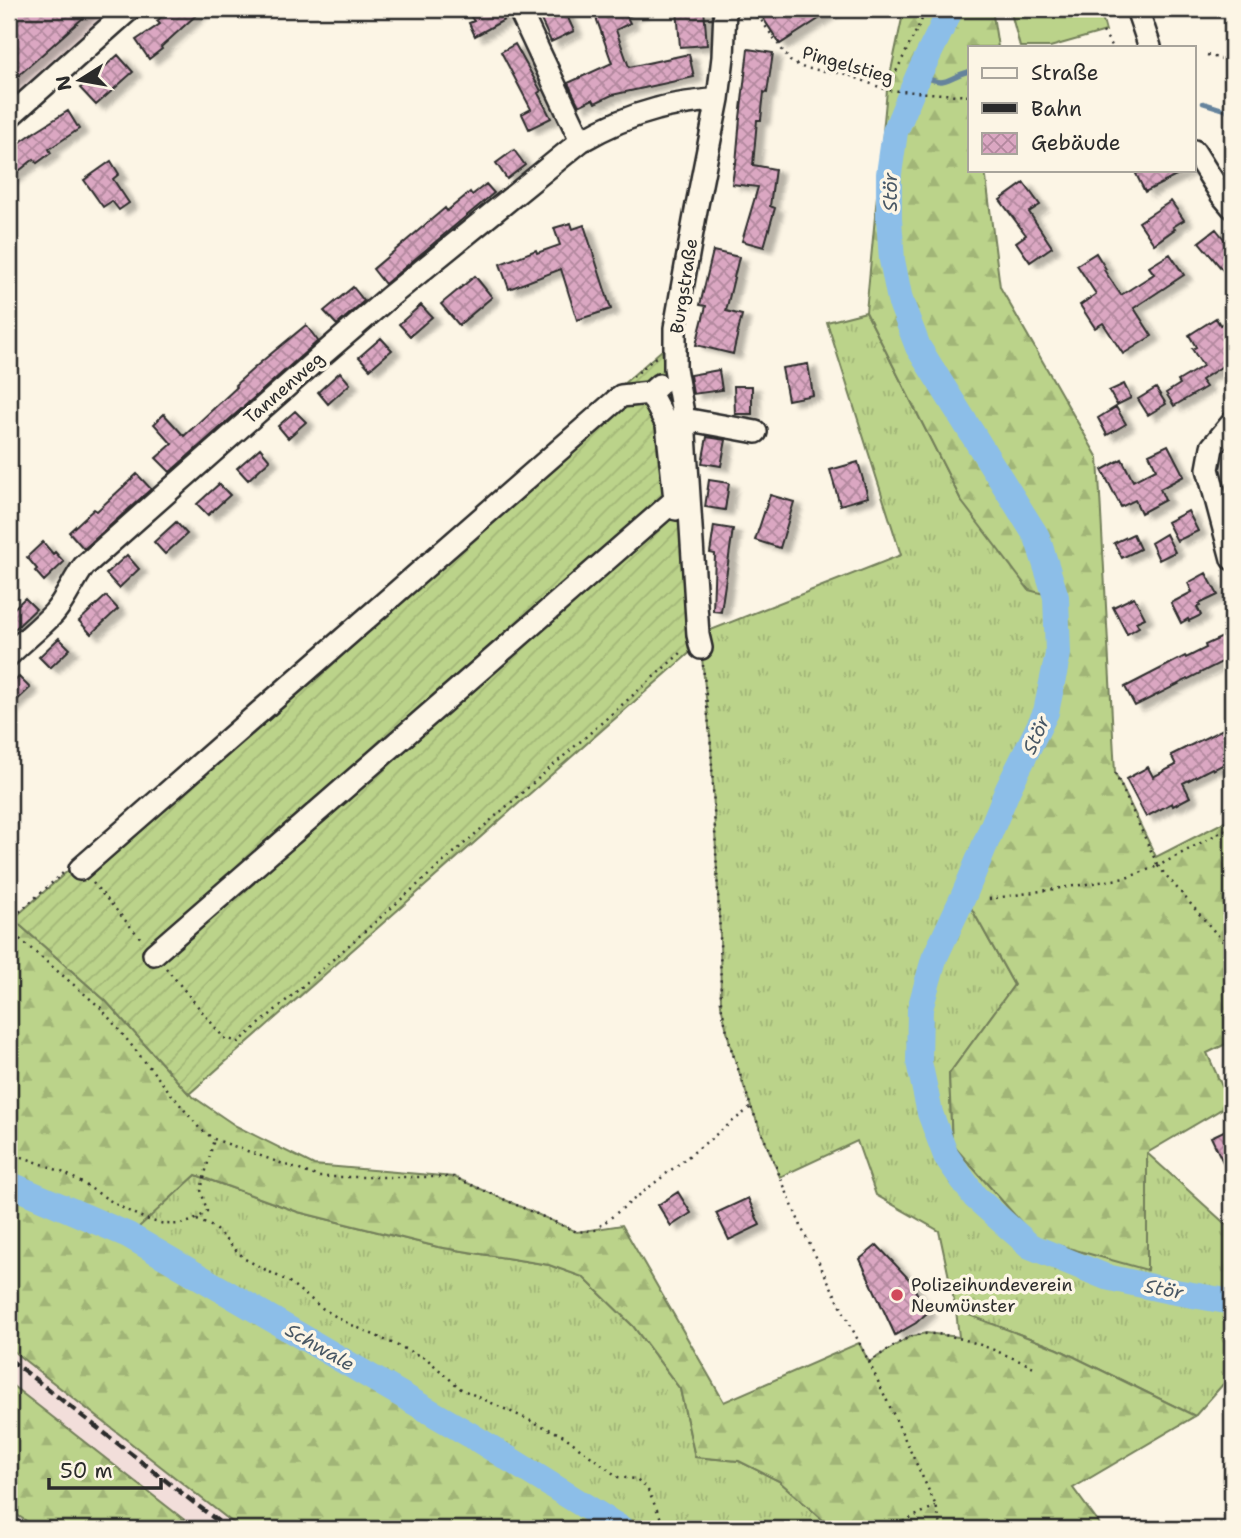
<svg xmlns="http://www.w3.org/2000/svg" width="1241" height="1538" viewBox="0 0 1241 1538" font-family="'Shantell Sans',sans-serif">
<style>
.built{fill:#f2deda}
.grass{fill:url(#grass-tufts);stroke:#737f5a;stroke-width:2}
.forest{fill:url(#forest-firs);stroke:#737f5a;stroke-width:2}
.garden{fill:url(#garden-furrows);stroke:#737f5a;stroke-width:2}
.pitch{fill:#bbd38a;stroke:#737f5a;stroke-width:2}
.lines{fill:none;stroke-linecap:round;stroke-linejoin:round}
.stream{stroke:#65839c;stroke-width:4.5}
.river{stroke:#8cbee8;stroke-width:26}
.building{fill:url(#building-cross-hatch);stroke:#2b2b2b;stroke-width:2;filter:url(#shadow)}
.minor-casing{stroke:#2b2b2b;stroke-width:26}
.path{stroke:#2b2b2b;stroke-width:2.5;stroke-dasharray:2 5;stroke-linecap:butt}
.minor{stroke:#fcf5e5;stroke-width:21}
.rail{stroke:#2b2b2b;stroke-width:4.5;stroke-dasharray:10 5;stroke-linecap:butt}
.poi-dot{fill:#d1495b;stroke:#fcf5e5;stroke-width:2.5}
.labels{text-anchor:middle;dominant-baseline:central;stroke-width:7;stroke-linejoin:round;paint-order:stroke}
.street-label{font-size:18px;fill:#2b2b2b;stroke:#fcf5e5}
.poi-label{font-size:18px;fill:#2b2b2b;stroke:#fcf5e5;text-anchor:start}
.water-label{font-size:19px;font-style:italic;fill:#485764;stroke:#fcf5e5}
</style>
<defs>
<pattern id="grass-tufts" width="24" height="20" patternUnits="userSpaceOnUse" patternTransform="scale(1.75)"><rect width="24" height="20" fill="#bbd38a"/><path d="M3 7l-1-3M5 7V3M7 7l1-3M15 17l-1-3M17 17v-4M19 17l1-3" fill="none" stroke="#a1b577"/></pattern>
<pattern id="forest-firs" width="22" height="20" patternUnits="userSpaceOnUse" patternTransform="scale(1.75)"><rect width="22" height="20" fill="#bbd38a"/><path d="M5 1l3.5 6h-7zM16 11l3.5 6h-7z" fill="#a1b577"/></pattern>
<pattern id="garden-furrows" width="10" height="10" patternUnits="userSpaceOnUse" patternTransform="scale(1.75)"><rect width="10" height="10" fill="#bbd38a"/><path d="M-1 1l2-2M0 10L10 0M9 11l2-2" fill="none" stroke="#a1b577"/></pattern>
<pattern id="building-cross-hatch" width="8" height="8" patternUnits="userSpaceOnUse" patternTransform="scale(1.75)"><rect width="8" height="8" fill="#dba7c2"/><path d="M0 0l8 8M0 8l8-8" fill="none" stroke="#b2889e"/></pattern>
<filter id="shadow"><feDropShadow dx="8" dy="4.5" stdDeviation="2" flood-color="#0004"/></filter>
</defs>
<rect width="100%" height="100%" fill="#fcf5e5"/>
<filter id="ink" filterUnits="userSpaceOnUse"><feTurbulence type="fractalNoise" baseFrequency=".0143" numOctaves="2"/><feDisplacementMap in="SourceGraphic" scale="14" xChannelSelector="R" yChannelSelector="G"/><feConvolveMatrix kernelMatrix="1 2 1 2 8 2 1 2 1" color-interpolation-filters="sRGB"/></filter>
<g filter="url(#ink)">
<path class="built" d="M9 9H121L9 111Z
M9 1348 241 1529H196L9 1383Z"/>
<path class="grass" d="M866 312 962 502 1056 597 1058 654 1046 712 1008 789 964 895 1014 985 949 1074 952 1144 1036 1239 1147 1269V1153L1232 1230V1374L1195 1416 1058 1349 956 1310 939 1231 876 1195 857 1141 780 1177 751 1107 731 1048 721 1005 720 935 711 746 701 648 698 635 901 555 827 322Z
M196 1175 298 1212 438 1247 549 1265 583 1277 633 1326 680 1389 695 1457 739 1461 779 1481 832 1528 894 1526 895 1529H621L128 1235Z"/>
<path class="forest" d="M904 9H992L998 47H970V170H985L1000 287 1098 458 1115 773 1156 857 1232 818V1041L1207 1053 1230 1104 1147 1153V1270L1036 1239 952 1144 949 1074 1014 985 964 895 1046 712 1058 654 1056 597 1029 590 962 502 866 312 887 90Z
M9 912 13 919 106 1001 189 1094 236 1126 314 1165 454 1177 577 1232 622 1225 724 1402 859 1343 869 1362 909 1337 926 1333 959 1337 956 1310 1058 1349 1195 1416 1073 1488 1103 1529H895L894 1526 832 1528 779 1481 739 1461 695 1457 680 1389 633 1326 583 1277 549 1265 438 1247 298 1212 196 1175 129 1236 472 1436 622 1529H241L9 1348Z
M9 1383 196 1529H39L9 1510Z"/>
<path class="garden" d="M662 350 694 649 189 1094 106 1001 13 919Z"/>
<path class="pitch" d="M1010 9H1100L1106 31 1050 47H1020Z"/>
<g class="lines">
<path class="stream" d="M919 74C948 89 944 78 970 71
M1203 103 1232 112"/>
<path class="river" d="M951 9 919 74 895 132 889 174V219L892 260 900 300 918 347 1037 537 1056 597 1058 654 1046 712 1008 789 964 895 934 959 920 1009 919 1062 930 1113 946 1156 975 1197 1030 1246 1106 1277 1170 1291 1232 1302
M9 1184 128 1235 472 1436 622 1529"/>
</g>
<path class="building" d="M9 9H93L9 84Z
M170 9H203L161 47 162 49 149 59 136 40 160 24 157 21Z
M465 9H498L504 20 475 36 469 23 474 21Z
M536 9H564L574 31 551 42Z
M593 9H645L627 17 630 23 616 30 629 67 689 54 694 77 612 95 595 103 593 99 579 106 568 83 612 63Z
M677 9H704L707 45 680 47Z
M771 9H834L780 44 761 15Z
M515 44 541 91 538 93 551 118 529 129 522 114 531 109 501 52Z
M748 49 773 53 767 93 764 92 761 120H757L753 165 775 169 770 206 775 208 764 247 742 241 758 187 732 184 735 163H736L740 118Z
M118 55 133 72 96 105 80 88Z
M68 111 79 129 49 149 51 153 37 163 34 159 9 179V150L36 131Z
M514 150 525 165 507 179 496 163Z
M111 161 119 174 113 179 129 203 119 210 112 201 103 207 84 180Z
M1144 170H1188L1145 192 1136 174Z
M1024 183 1040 205 1029 212 1052 247 1030 262 1016 242 1026 235 1000 200Z
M486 184 494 193 385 284 373 269 445 208 447 211 470 192 472 195Z
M1171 201 1184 220 1173 227 1175 229 1154 244 1139 222Z
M571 223 573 229 584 225 611 309 577 320 561 269 509 289 500 264 536 250 537 253 560 245 554 228Z
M1216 229 1232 249V281L1199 242Z
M713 251 739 257 726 311 742 315 733 354 696 345 706 306 700 305Z
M1096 253 1106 269 1104 270 1121 295 1154 274 1149 267 1170 254 1184 275 1134 308 1152 336 1123 354 1103 323 1095 328 1080 305 1096 294 1077 265Z
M475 276 492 297 459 325 441 304Z
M353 287 364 301 337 325 324 311Z
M421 305 432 317 410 336 399 324Z
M1232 317V354L1230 355 1232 360 1201 380 1206 387 1174 406 1166 393 1180 384 1178 381 1203 366 1192 349 1196 347 1189 335 1216 318 1220 325Z
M306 325 318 341 170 472 156 458 172 444 154 424 164 414 184 436 237 387 235 385 261 362Z
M381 338 392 350 370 369 359 357Z
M808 364 813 395 788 400 782 368Z
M719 370 722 390 693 394 690 375Z
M340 372 350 384 328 404 318 392Z
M1124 384 1131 398 1117 405 1109 391Z
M734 386H752V414H735Z
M1156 388 1166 404 1148 415 1138 399Z
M1116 407 1126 424 1107 435 1098 418Z
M295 411 306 422 288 438 278 426Z
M707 437 726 440 721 466 702 463Z
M1168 445 1184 476 1160 489 1165 500 1141 513 1135 500 1121 507 1102 470 1122 459 1133 481 1156 469 1149 454Z
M260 448 270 460 248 480 237 468Z
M858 462 868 497 840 505 830 470Z
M137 474 151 489 84 549 69 532 94 509 97 511Z
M709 480 729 483 725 510 705 507Z
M219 484 230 495 208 515 197 504Z
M770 495 794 502 780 548 755 540Z
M1188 511 1198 531 1177 541 1167 522Z
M176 522 187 534 165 554 154 542Z
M714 526 733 529 721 612 713 611 715 554 710 553Z
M1133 534 1140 549 1122 558 1114 543Z
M1166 534 1175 552 1159 560 1151 543Z
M43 542 53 554 55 552 64 562 44 581 35 571 37 569 27 557Z
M127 555 139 569 119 588 106 574Z
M1206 573 1218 595 1199 604 1200 606 1197 607 1201 615 1189 621 1188 619 1181 623 1171 603 1192 592 1188 583Z
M106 596 118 609 91 634 79 621Z
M1134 597 1145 618 1136 622 1139 627 1127 634 1113 607Z
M25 598 36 609 15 629 9 621V613Z
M1229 634 1232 640V657L1135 706 1125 687 1185 656 1186 658 1206 648 1205 645Z
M59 638 70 649 50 668 39 657Z
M19 677 30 688 9 708V687Z
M1227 727 1232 738V760L1213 770 1212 768 1183 783 1190 797 1173 806 1172 803 1146 817 1126 779 1148 767 1153 777 1176 765 1171 755Z
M1232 1127V1181L1211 1137Z
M678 1192 691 1213 671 1226 658 1205Z
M748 1198 760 1225 729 1240 716 1213Z
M877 1245 908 1278 928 1312 916 1323 895 1335 860 1259Z"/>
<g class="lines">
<g class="minor-casing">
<path id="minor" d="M519 9 581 141C605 127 630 116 657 109 677 103 698 102 718 99
M1137 9 1150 47
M9 117 130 9
M1194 151 1221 194 1232 207
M659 385 650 393 667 425 676 509
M684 419 756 432
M1232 423 1212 447 1208 469 1232 559
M701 648 698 635 684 419 675 368V328L696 210 718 99 723 57 725 9
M9 655C23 641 40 628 54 613 66 599 73 581 84 566L322 355 388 298 581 141
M80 869 621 396 650 393
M154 954 675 500"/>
</g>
<path class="path" d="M744 9 761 20 790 61 804 68 846 74 887 90 970 96
M1103 32 1113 47
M1207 55 1232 62
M887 90 927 9
M633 377 657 356
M703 665 711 746 720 935 721 1005 731 1048 751 1107 803 1231 869 1362 936 1506 942 1529
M1232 826 1158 866 1232 952
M93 883 143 941
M989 899 1126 878 1158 866 1115 773
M9 921 63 873
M9 930 101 1008 200 1129 214 1139 319 1177H454L577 1232 595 1230 751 1107
M166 968 224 1038 239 1042 682 652
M9 1152C29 1160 51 1166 70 1176 108 1196 165 1249 207 1211L201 1190 214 1139
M197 1220 213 1227 245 1259 289 1282 322 1308 343 1321 427 1359 461 1389 564 1436 618 1477 635 1479 647 1488 663 1523 668 1529
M869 1362C882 1354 896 1343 910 1337 944 1324 1002 1354 1034 1367
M827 1529 894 1526 936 1506"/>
<use href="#minor" class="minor"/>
<path class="rail" d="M9 1359 228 1529"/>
</g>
</g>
<circle class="poi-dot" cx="897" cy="1295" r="7"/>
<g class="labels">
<g class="street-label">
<text transform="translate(848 65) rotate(16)">Pingelstieg</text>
<text transform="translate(684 286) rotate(-81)">Burgstraße</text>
<text transform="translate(284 388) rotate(-41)">Tannenweg</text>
</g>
<g class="poi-label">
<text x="911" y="1285">Polizeihundeverein<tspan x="911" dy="21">Neumünster</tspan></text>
</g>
<g class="water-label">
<text transform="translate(890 192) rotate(-90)">Stör</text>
<text transform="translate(1036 735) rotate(-66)">Stör</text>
<text transform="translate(1164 1289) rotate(11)">Stör</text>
<text transform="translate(320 1347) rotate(30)">Schwale</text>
</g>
</g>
<rect width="1241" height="1538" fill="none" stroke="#fcf5e5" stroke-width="35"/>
<rect x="18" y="18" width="1206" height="1503" fill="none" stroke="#2b2b2b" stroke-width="2.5" filter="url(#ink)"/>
<rect x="968" y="46" width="228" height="126" fill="#fcf5e5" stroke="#a8a49b" stroke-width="2"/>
<rect x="982" y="68" width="35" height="10" fill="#fcf5e5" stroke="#a8a49b" stroke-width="2"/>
<text x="1031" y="80" font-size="21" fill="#2b2b2b">Straße</text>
<rect x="982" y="103" width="35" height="10" fill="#2b2b2b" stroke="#a8a49b" stroke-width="2"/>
<text x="1031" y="116" font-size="21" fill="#2b2b2b">Bahn</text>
<rect x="982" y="133" width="35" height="21" fill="url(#building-cross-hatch)" stroke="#a8a49b" stroke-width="2"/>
<text x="1031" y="150" font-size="21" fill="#2b2b2b">Gebäude</text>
<g transform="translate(80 80) rotate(259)" stroke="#fcf5e5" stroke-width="5" paint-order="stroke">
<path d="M0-5L12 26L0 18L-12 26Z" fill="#2b2b2b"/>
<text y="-10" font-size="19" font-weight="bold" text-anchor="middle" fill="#2b2b2b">N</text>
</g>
<path d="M49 1478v10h112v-10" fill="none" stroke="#2b2b2b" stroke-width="3.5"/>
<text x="60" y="1478" font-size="21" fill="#2b2b2b" stroke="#fcf5e5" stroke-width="5" paint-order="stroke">50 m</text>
</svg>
